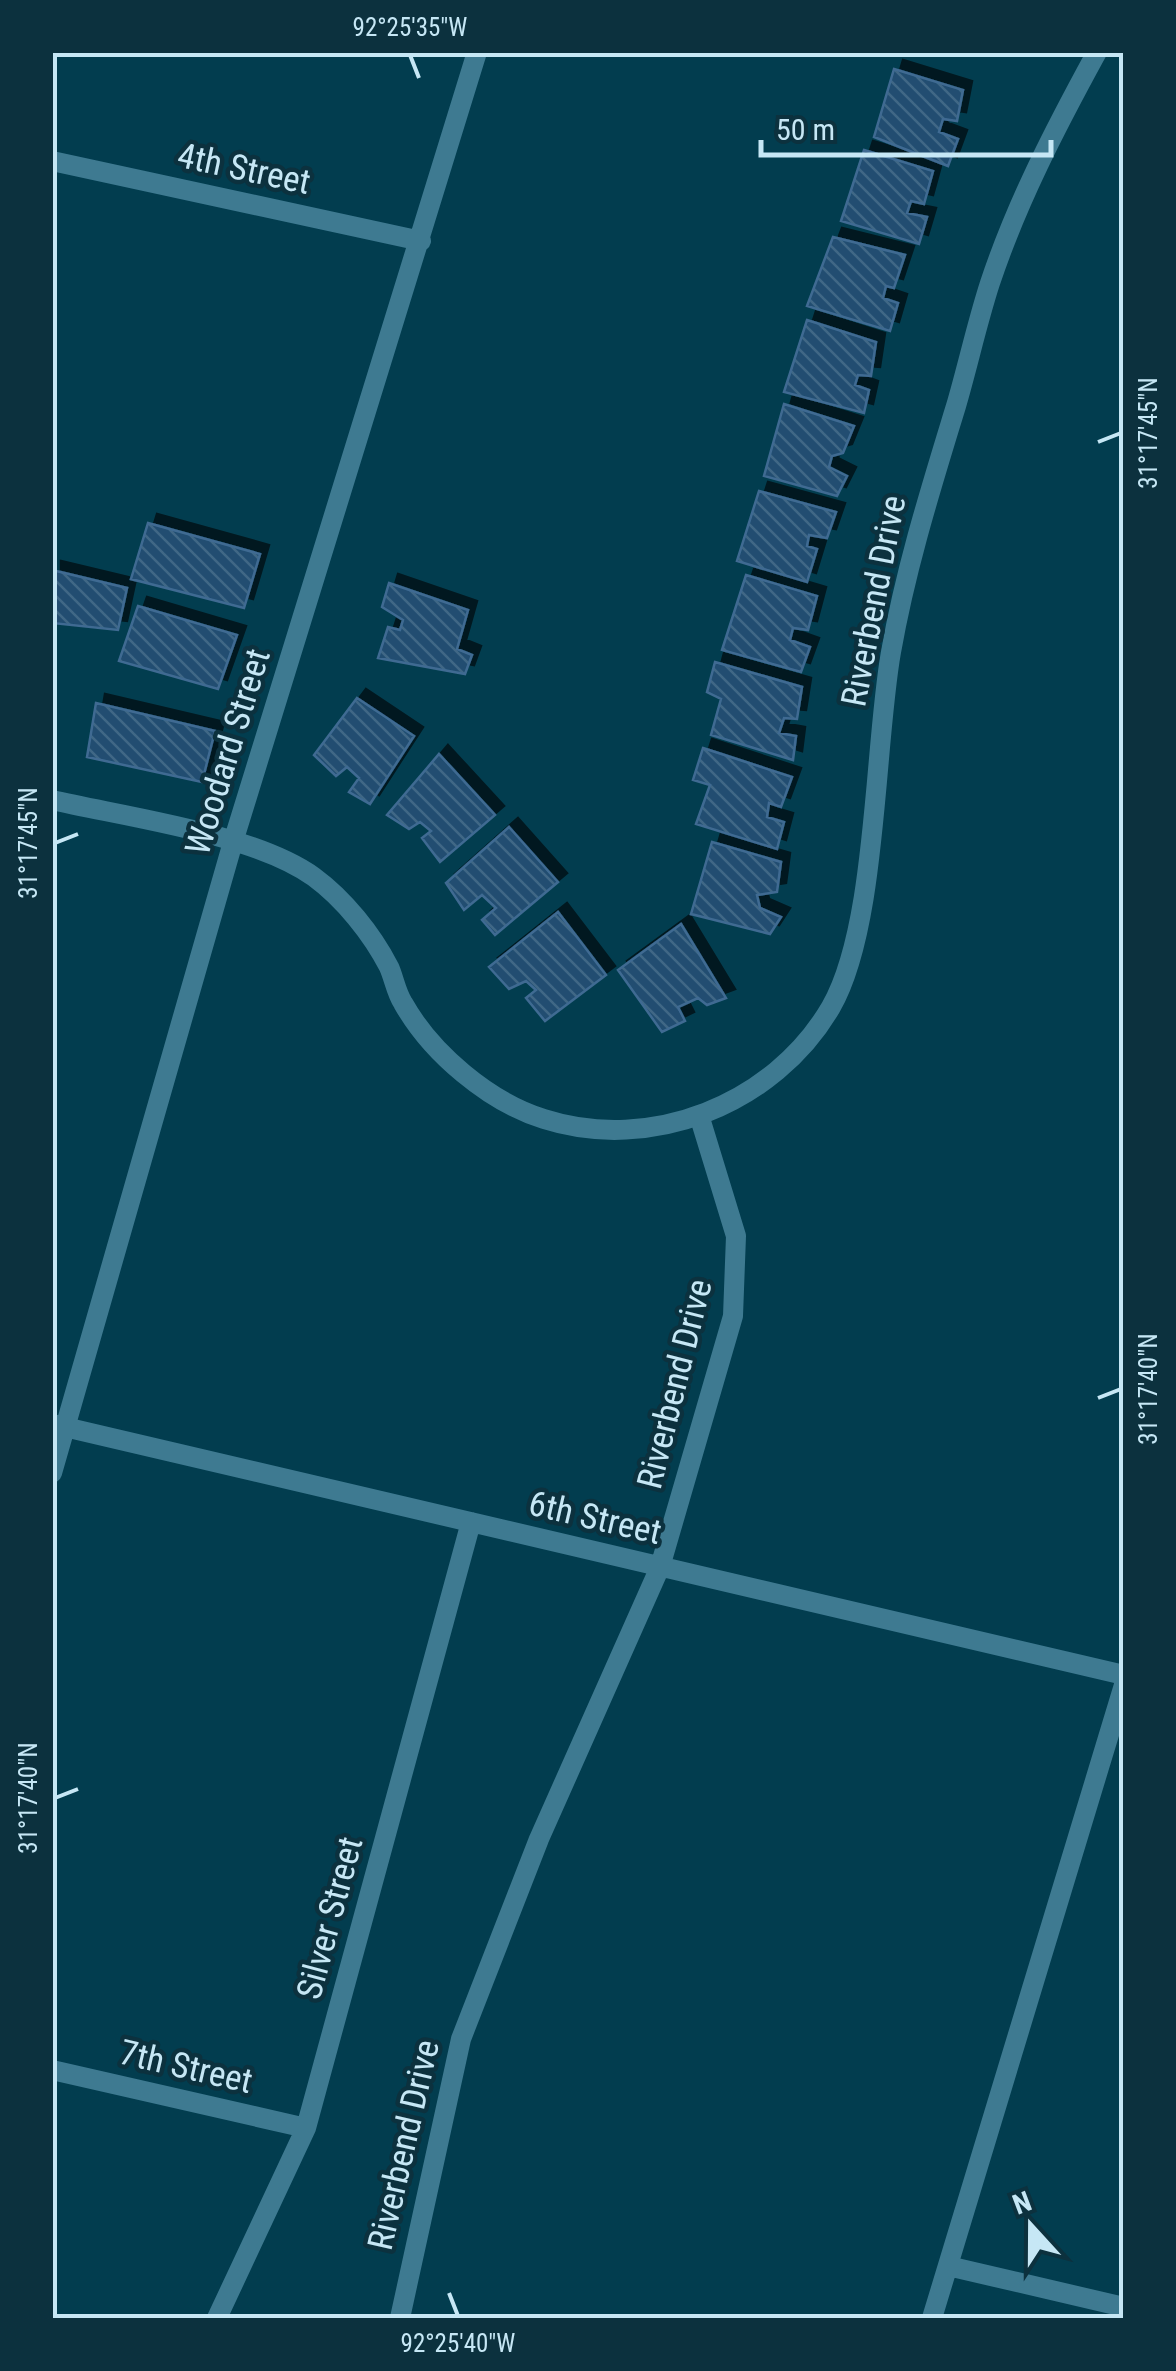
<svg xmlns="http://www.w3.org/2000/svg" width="1176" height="2371" viewBox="0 0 1176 2371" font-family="'Roboto Condensed',sans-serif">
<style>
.building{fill:url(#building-back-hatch);stroke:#3f6b92;stroke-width:2.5;filter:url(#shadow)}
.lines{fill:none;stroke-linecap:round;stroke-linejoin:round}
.street{stroke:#3e7a91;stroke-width:20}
.ticks{fill:none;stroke:#c6e7f5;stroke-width:4}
.labels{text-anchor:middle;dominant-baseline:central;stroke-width:9;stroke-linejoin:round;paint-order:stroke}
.street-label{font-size:35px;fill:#c6e7f5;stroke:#0c313e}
.neatline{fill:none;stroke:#c6e7f5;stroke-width:4}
.ticks-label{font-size:25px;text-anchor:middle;fill:#c6e7f5}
</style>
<defs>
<pattern id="building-back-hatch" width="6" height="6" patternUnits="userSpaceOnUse" patternTransform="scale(2.5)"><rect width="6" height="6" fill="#204d71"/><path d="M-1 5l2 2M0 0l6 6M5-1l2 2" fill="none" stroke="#3f6786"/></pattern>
<filter id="shadow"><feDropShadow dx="9" dy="-9" stdDeviation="0" flood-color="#0009"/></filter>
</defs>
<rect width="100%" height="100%" fill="#023d4f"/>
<path class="building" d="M894 69 963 90 957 121 943 119 939 132 958 139 948 166 874 137Z
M864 150 933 171 924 204 911 201 907 213 927 217 919 244 841 221Z
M833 237 905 255 894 288 886 286 883 298 898 303 890 331 807 306Z
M807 320 876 342 871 376 858 375 855 385 869 390 864 413 784 392Z
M784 404 854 426 843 453 832 456 829 467 847 476 837 496 764 476Z
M759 491 836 512 827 538 809 535 807 546 817 549 807 582 737 561Z
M148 523 260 554 244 608 131 579Z
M52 570 127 588 118 630 52 623Z
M746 575 817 596 808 630 793 628 790 640 810 647 801 672 722 650Z
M389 583 468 610 457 649 472 655 465 674 378 658 388 627 400 630 403 620 382 607Z
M138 606 237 635 218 689 119 661Z
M715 662 802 687 797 719 784 718 779 733 796 736 793 760 711 735 721 699 707 692Z
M357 698 414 736 370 804 349 792 359 778 347 767 336 776 314 755Z
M96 703 215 731 202 782 87 757Z
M703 748 792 777 781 807 769 803 767 817 784 822 777 849 696 824 710 785 693 780Z
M439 754 495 815 440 862 422 838 431 831 420 822 409 829 387 815Z
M509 827 558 882 495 935 482 920 496 908 482 895 464 910 446 883Z
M712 842 781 862 777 892 757 895 760 908 781 917 770 934 691 914Z
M558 912 606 975 545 1021 526 998 536 990 526 981 509 989 489 967Z
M681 924 726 998 707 1005 698 998 678 1007 685 1021 662 1032 618 970Z"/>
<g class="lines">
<path class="street" d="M52 161 421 241
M52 800C126 817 255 834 314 877 344 899 372 934 389 967 394 978 396 992 403 1003 431 1053 489 1102 544 1119 650 1153 774 1105 831 1007 877 927 874 748 891 652 906 567 931 488 956 406 968 365 977 323 990 283 1017 202 1056 127 1097 52
M52 1424 1124 1675
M52 1473 233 842 477 52
M52 2070 306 2128
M948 2266 1124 2307
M217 2318 306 2128 471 1522
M400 2318 461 2039 539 1839 660 1567 733 1316 736 1236 699 1115
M932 2318 1124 1685"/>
</g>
<path class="ticks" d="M410 55 419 78M1098 442 1121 433M55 843 78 834M1098 1398 1121 1389M55 1798 78 1789M449 2293 458 2316"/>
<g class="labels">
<g class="street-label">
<text transform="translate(244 169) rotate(12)">4th Street</text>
<text transform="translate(874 601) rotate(-79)">Riverbend Drive</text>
<text transform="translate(228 752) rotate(-73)">Woodard Street</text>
<text transform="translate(675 1384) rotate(-76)">Riverbend Drive</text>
<text transform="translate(595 1518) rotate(13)">6th Street</text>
<text transform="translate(330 1918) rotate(-75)">Silver Street</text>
<text transform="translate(186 2067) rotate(13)">7th Street</text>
<text transform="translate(404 2145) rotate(-77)">Riverbend Drive</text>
</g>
</g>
<rect width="1176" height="2371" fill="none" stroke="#0c313e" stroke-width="110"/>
<g transform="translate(1031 2226) rotate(339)" stroke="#0c313e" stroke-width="8" paint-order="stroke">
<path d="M0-8L18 38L0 25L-18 38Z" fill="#c6e7f5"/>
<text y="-15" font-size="28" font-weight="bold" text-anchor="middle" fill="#c6e7f5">N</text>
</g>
<path d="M761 140v15h290v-15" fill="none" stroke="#c6e7f5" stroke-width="5"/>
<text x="776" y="140" font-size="30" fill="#c6e7f5" stroke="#0c313e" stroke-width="8" paint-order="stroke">50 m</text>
<rect x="55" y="55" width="1066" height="2261" class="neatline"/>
<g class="ticks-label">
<text x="410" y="36">92°25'35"W</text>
<text transform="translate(1148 433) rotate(-90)" y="9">31°17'45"N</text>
<text transform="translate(28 843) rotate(-90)" y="9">31°17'45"N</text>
<text transform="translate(1148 1389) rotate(-90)" y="9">31°17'40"N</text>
<text transform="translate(28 1798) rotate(-90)" y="9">31°17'40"N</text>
<text x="458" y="2352">92°25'40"W</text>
</g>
</svg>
